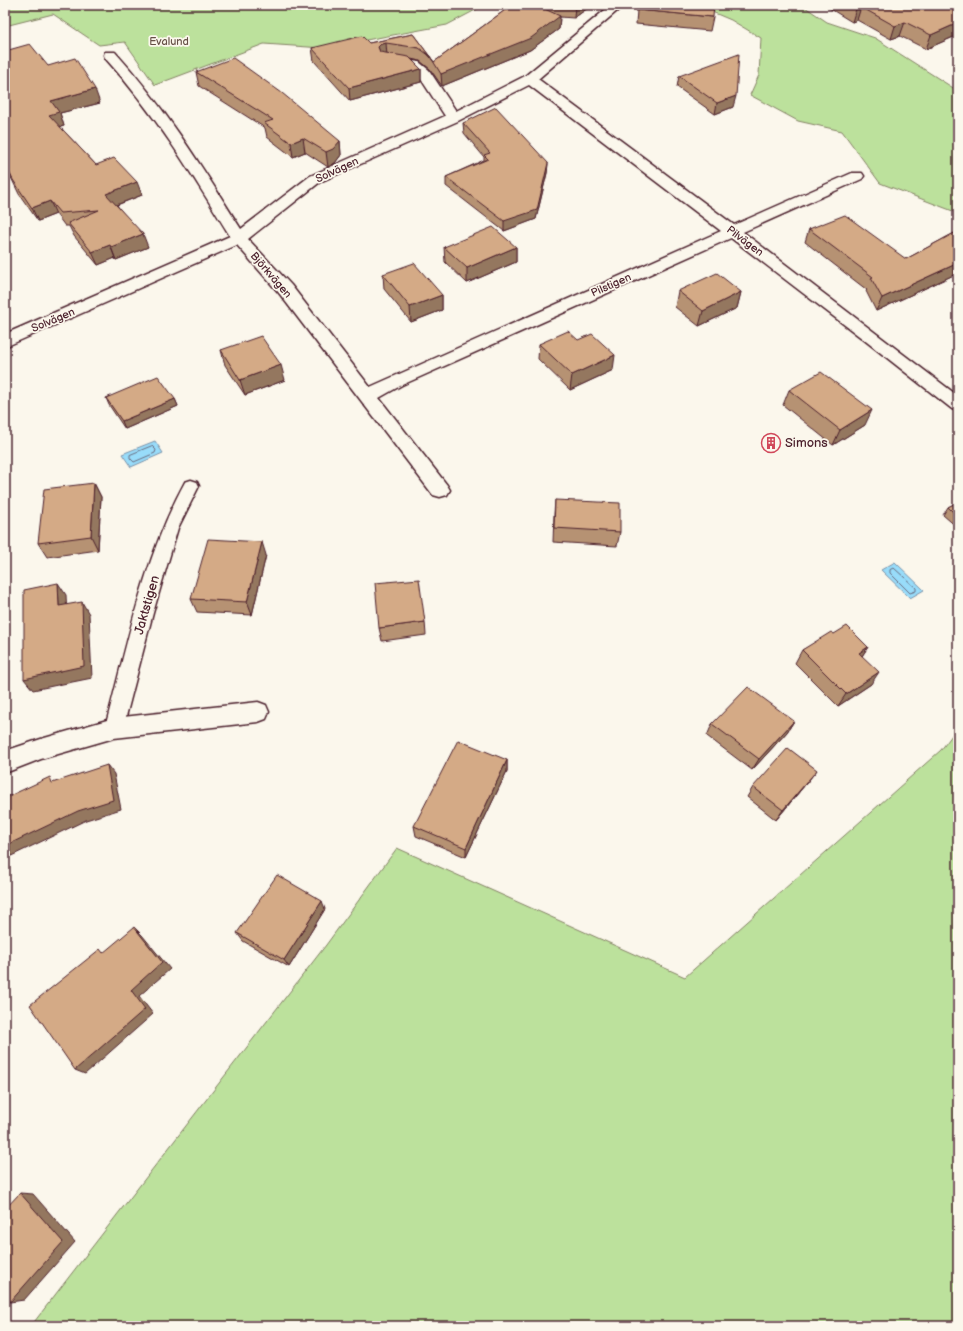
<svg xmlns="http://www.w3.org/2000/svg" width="963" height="1331" viewBox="0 0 963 1331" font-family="'Balsamiq Sans',sans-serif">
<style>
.green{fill:#bce19c;stroke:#838064}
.water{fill:#98dcfa;stroke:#7990a7}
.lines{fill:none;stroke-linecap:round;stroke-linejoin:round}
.shore{stroke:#696b7e;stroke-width:1}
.service-casing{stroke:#4a1f2b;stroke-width:3}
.minor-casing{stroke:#4a1f2b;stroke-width:3}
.service{fill:#fbf7ec;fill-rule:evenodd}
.minor{fill:#fbf7ec;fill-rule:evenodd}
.wall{fill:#b69273;stroke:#4a1f2b}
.shaded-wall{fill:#94775e;stroke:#4a1f2b}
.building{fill:#d4aa86;stroke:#4a1f2b}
.labels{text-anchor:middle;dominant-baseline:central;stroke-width:3.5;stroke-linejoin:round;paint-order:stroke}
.far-park-label{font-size:11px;fill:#665047;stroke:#fbf7ec}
.far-street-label{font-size:11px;fill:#4a1f2b;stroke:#fbf7ec}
.poi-label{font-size:13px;fill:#4a1f2b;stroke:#fbf7ec;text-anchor:start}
.street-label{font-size:13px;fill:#4a1f2b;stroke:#fbf7ec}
</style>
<rect width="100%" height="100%" fill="#fbf7ec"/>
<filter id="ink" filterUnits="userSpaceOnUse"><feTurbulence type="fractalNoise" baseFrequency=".025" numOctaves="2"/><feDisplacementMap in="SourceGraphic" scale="8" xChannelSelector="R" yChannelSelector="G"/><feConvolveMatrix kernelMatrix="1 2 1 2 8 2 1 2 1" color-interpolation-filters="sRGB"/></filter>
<g filter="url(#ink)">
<path class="green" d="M5 5H485L447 25 323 48 264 44 155 85 125 42 99 45 53 14 5 26Z
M672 5H741L755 8 768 5H802L827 22 875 38 958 91V213L880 183 842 131 798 121 750 95 759 75 761 38 731 20 705 9Z
M958 727V1326H31L326 945 397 848 685 977 941 750Z"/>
<path class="water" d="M155 441 163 453 131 467 122 454Z
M895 562 924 590 910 598 881 570Z"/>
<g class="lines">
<path class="shore" d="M152 446 156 450 155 453 134 462 130 458V455Z
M894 568 916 588V591L910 593 890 573V570Z"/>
<g class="service-casing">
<path id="service" d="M191 480 197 482 199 486 178 528 153 613 123 728 121 734 114 736 107 734 105 728C127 645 144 557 185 482Z"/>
</g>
<g class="minor-casing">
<path id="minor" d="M611 5H624L538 79 734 225 852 173H862L864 176 862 179 743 232 958 396V411L952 409 863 339 731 238 402 385 379 398 447 485 450 490 447 495 440 497 433 495 279 293 237 245 5 347V334L230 236C192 174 154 112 105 58L104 55 105 52H115C164 106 202 167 241 229L310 176 445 116 419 76 410 68 388 65 386 62 388 59 393 58 419 62 429 70 456 111 525 76ZM529 85 721 231 370 387 291 285 248 239 320 182 458 121Z
M258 702 266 705 269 712 266 719 258 722 114 738 41 759 5 773V751L41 739 114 718Z"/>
</g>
<use href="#service" class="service"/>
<use href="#minor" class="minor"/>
</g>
<path class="wall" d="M512 5H592L574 18 560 17 559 29 530 50 442 86 430 69 420 61 411 59 421 69V82L350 101 314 61 312 48 369 43 413 34 434 62Z
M824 5H958V35L926 49 900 36 891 39 857 20 852 22Z
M637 10 713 17 710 31 636 24Z
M5 51 48 66 100 103 60 113 64 126 60 127 96 165 142 195 117 205 148 247 116 260 115 258 98 265 74 236 69 226H65L56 214 38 221 19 194 5 165Z
M196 72 340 141 341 155 335 163 328 167 305 152 293 157 267 137 265 128 199 86Z
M679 76 733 107 715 114 677 87Z
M463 123 548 163 547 173 536 219 504 231 446 186V177L484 160V157L464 133Z
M809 229 906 259 958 231V273L876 311 866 291 867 290 805 242Z
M444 247H516V262L467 283 445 262Z
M383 274 442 295V310L411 322 384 289Z
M678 291 741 292 737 308 699 326 675 307Z
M578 340 613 370 570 390 538 359 539 344Z
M221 350 285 380 245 395 225 365Z
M789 390 865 425 833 445 783 405Z
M106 398 175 399 178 406 125 429 109 405Z
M94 483 101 497 98 550 47 557 38 543Z
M555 500 620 532 617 546 553 542 554 514Z
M958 502V528L943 515 948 507Z
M266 555 252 615 197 612 191 599Z
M425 622 426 635 382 641 379 628Z
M834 634 868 647 862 656 871 684 838 706 795 663 802 650Z
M794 721 787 732 752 770 707 736 712 724Z
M507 760V771L466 857 416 836 414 826Z
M809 780 776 820 747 797 753 787Z
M325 909 289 967 243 941 237 933Z"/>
<path class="shaded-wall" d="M575 5H592L574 18Z
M861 7 857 20 852 22 856 9Z
M560 16 559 29 530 50 442 86 441 74Z
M905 22 900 36 891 39 895 26Z
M958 23V35L926 49 931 35Z
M386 43 387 56 382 57 378 47 381 44Z
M421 69V82L350 101 349 88Z
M95 89 100 103 60 113 64 126 54 128 49 115 51 101Z
M736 96 733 107 715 114 717 103Z
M303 138 305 152 293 157 291 143Z
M340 141 341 155 335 163 328 167 326 152Z
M548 163 547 173 536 219 504 231V221Z
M137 182 142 195 111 207 106 194Z
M50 201 56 214 38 221 32 208Z
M143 234 148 247 116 260 111 247Z
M110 245 115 258 98 265 92 252Z
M516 247V262L467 283V268Z
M958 263V273L876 311 882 298Z
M741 292 737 308 699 326 703 311Z
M442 295V310L411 322 410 307Z
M615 355 613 370 570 390 572 375Z
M281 365 285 380 245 395 240 380Z
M175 399 178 406 125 429 122 421Z
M872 410 865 425 833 445 840 430Z
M94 483 101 497 98 550 91 536Z
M262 542 266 555 252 615 247 602Z
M58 583 66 595 67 618 59 606Z
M82 602 89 614 92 678 33 690 24 679Z
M868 647 860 659 859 653Z
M879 672 871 684 838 706 846 694Z
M794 721 787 732 752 770 759 759Z
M507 760V771L466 857V848Z
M107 765 114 774 121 809 86 820 5 859V846Z
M817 770 809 780 776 820 783 810Z
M322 901 325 909 289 967 284 960Z
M134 927 142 935 170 969 139 996 153 1014 85 1074 75 1070 131 990Z
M20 1193 33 1194 75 1242 24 1300 10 1302Z"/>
<path class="building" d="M512 5H536L560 16 531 38 441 74 430 56 419 48 386 43 381 44 378 47 380 52 409 57 421 69 349 88 312 48 362 36 369 43 413 34 434 62Z
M639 5H714L713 17 637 10Z
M849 5H952L958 8V23L931 35 905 22 895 26 861 7 856 9Z
M30 44 48 66 75 58 95 89 51 101 59 112 49 115 96 165 114 158 137 182 106 194 143 234 111 247 110 245 92 252 68 223 99 210 60 213 50 201 32 208 13 180 5 164V51Z
M739 54 736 96 717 103 679 76Z
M233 58 282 93 340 141 333 149 326 152 303 138 291 143 264 123 273 120 196 72Z
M496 107 548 163 537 210 504 221 446 177 488 159 484 155 490 153 463 123Z
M845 215 906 259 958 231V263L882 298 871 278 873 277 809 229Z
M493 227 516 247 467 268 444 247Z
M414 263 442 295 410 307 383 274Z
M717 273 741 292 703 311 678 291Z
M568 331 578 340 592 334 615 355 572 375 539 344Z
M261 336 281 365 240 380 221 350Z
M821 372 872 410 840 430 789 390Z
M158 376 175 399 122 421 106 398Z
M94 483 91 536 38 543 44 489Z
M555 500 620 503V532L554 528Z
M958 502V517L948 507Z
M208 539 262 542 247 602 191 599Z
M419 579 425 622 379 628 375 583Z
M58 583 59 606 82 602 84 666 24 679V590Z
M847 626 868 647 859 653 879 672 846 694 802 650 831 632 834 634Z
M748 687 794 721 759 759 712 724Z
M458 740 507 760 466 848 414 826Z
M788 748 817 770 783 810 753 787Z
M107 765 113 800 78 811 5 846V798L50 777 52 783Z
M277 875 322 901 284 960 237 933Z
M134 927 162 962 131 990 145 1009 75 1070 30 1005 100 949 103 953Z
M20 1193 63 1242 10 1302 5 1295V1209Z"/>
</g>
<defs>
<g id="building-ring" transform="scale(1)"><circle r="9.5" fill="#fbf7ec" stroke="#d1495b" stroke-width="1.5"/><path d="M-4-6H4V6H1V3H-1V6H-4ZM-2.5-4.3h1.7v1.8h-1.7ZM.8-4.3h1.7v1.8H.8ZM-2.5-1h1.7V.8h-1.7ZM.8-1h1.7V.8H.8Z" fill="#d1495b"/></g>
</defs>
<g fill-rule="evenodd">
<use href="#building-ring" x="771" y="443"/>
</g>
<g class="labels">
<g class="far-park-label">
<text x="169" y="41">Evalund</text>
</g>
<g class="far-street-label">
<text transform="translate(337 170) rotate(-25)">Solvägen</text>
<text transform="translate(745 241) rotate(37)">Pilvägen</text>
<text transform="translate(271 275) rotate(49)">Björkvägen</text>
<text transform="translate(611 285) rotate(-24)">Pilstigen</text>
<text transform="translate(53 320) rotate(-23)">Solvägen</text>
</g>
<g class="poi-label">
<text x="785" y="443">Simons</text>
</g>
<g class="street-label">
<text transform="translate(147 605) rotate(-74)">Jaktstigen</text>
</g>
</g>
<rect width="963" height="1331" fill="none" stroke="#fbf7ec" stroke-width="20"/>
<rect x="10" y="10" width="943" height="1311" fill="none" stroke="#4a1f2b" stroke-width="1.5" filter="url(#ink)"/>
</svg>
